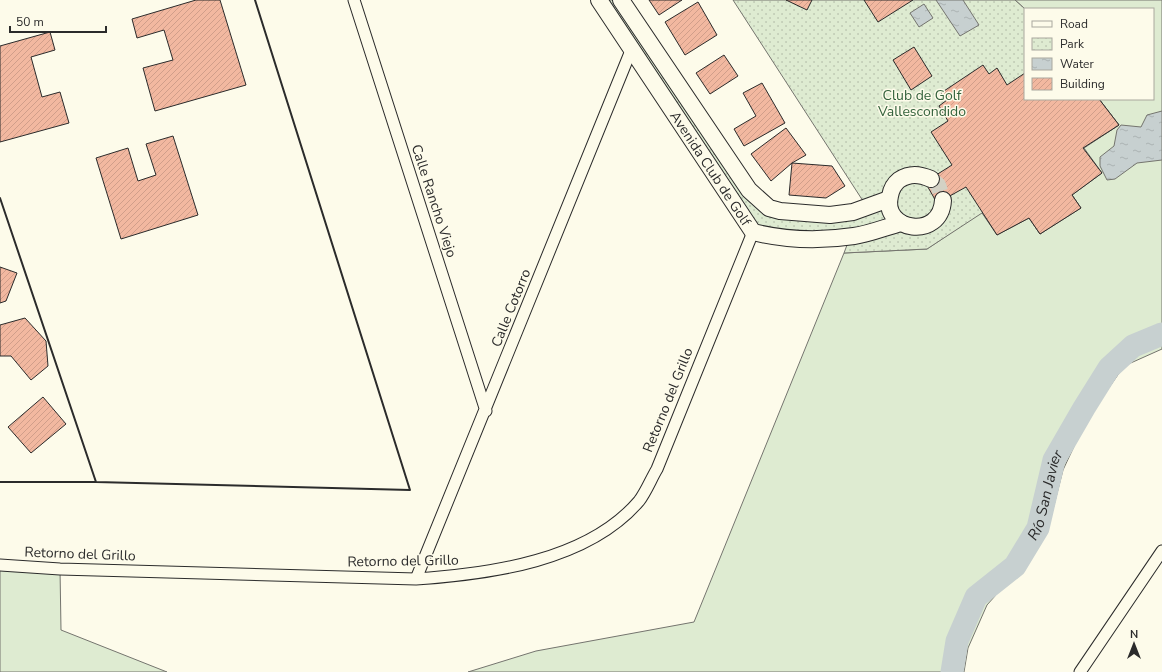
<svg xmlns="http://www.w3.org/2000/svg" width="1162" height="672" viewBox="0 0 1162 672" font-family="'Nunito Sans',sans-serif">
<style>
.green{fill:#deebd1;stroke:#74746e}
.park{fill:url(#park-dots);stroke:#74746e}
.water{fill:url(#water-ripples);stroke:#74746e}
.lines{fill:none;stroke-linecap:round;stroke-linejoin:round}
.river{stroke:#c7d0d0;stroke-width:23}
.building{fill:url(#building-hatch);stroke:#2b2b2b}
.secondary-tunnel{stroke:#d3d1c4;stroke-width:16;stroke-dasharray:16 8;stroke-linecap:butt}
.street-casing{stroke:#2b2b2b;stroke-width:13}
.secondary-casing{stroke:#2b2b2b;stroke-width:18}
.street{stroke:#fdfbea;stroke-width:11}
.secondary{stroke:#fdfbea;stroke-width:16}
.wall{stroke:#2b2b2b;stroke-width:2}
.labels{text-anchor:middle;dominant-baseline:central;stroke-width:3;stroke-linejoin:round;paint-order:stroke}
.park-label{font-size:14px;fill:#34623c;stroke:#fdfbea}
.street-label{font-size:14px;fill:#2b2b2b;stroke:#fdfbea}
.water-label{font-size:15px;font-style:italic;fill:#2b2b2b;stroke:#fdfbea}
</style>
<defs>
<pattern id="park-dots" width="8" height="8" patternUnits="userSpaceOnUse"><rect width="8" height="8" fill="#deebd1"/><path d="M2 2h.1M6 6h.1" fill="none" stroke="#bfcab4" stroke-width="1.8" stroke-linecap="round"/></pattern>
<pattern id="water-ripples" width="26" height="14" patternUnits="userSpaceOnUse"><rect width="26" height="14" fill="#c7d0d0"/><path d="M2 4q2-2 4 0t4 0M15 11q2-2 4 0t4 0" fill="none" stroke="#abb3b3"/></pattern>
<pattern id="building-hatch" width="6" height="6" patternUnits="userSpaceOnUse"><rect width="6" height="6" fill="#f2b8a0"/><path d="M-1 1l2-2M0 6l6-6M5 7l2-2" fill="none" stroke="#d09e8a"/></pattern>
</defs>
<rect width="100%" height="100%" fill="#fdfbea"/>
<path class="green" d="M1015 0H1162V349L1124 366 1086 421 1063 470 1051 517 1038 548 987 605 968 648 964 672H468L536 651 694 622 844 253 927 249 982 212 1029 218 1040 234 1080 207 1072 195 1083 148 1119 125 1099 99H1153V9H1025Z
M0 565 60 569 61 630 167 672H0Z"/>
<path class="park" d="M599 0H621L769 208 830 215 863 201 733 0H1015L1025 9V99H1099L1119 125 1084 148 1102 173 1072 195 1081 208 1040 234 1029 218 997 235 982 213 927 249 844 253 850 237 753 232Z"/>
<path class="water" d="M936 0H963L979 25 960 36Z
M924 4 933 18 919 27 910 13Z
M1162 111V160L1137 163 1115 179 1107 180 1100 166V157L1114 146 1117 130 1121 125 1141 127 1147 115Z"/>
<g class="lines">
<path class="river" id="s1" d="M952 672 957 641 976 597 1015 566 1038 528 1054 460 1084 408 1109 368 1133 346 1162 334"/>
</g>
<path class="building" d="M196 0H220L246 85 155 111 143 68 173 60 164 30 137 38 132 19Z
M649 0H682L659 15Z
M786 0H812L807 10Z
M864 0H913L878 22Z
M698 2 717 35 685 55 665 22Z
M50 32 55 50 31 57 42 97 60 92 69 123 0 142V46Z
M914 47 932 76 911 90 893 60Z
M724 55 738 76 710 94 696 73Z
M983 65 989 74 997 68 1007 85 1025 73V99H1099L1119 125 1083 148 1102 173 1072 195 1081 208 1040 234 1029 218 997 235 966 187 937 203 925 182 952 165 931 132 948 121 939 106 947 100 941 93Z
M762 83 785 123 744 146 734 129 756 116 743 93Z
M786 128 806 155 792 163 771 181 751 154Z
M173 136 198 215 121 239 96 158 128 148 138 181 156 175 146 144Z
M792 163 832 166 845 186 826 198 789 195Z
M0 267 17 273 6 301 0 303Z
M25 318 46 341 48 366 31 380 11 356H0V325Z
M43 397 66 424 31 453 8 427Z"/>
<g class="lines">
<path class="secondary-tunnel" d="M931 179 938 185 943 200"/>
<g class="street-casing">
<path id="street" d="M354 0 486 411
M0 565 60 569 416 579C490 574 588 561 639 501 646 492 651 479 657 469L753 232
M416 579 632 48
M1080 672 1162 551"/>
</g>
<g class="secondary-casing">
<g id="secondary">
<path id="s2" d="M599 0 753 232C785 240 821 241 854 236 869 234 886 227 901 223"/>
<path d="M621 0 749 190 769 208 780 211 830 215 853 212 889 199"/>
<path d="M931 179C919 174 910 173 899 180 894 184 891 190 890 196 881 231 941 241 943 200"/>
</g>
</g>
<use href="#street" class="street"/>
<use href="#secondary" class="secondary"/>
<path class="wall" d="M0 198 96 482H0
M96 482 410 490 255 0"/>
</g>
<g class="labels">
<g class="park-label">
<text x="922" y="95">Club de Golf<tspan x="922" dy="16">Vallescondido</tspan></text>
</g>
<g class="street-label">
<text stroke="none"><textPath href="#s2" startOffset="202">Avenida Club de Golf</textPath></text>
<text transform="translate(434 201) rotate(72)">Calle Rancho Viejo</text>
<text transform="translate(511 308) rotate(-68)">Calle Cotorro</text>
<text transform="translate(668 400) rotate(-68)">Retorno del Grillo</text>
<text transform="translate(80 554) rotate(2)">Retorno del Grillo</text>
<text transform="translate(403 561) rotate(-1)">Retorno del Grillo</text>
</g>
<g class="water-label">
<text stroke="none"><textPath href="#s1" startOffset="207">Río San Javier</textPath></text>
</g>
</g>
<rect x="1024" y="8" width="130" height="92" fill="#fdfbea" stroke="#a9a89e"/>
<rect x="1032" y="21" width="20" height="6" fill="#fdfbea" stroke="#a9a89e"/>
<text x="1060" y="28" font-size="12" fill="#2b2b2b">Road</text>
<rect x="1032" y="38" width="20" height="12" fill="url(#park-dots)" stroke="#a9a89e"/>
<text x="1060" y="48" font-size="12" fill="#2b2b2b">Park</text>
<rect x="1032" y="58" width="20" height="12" fill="url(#water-ripples)" stroke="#a9a89e"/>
<text x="1060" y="68" font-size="12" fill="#2b2b2b">Water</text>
<rect x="1032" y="78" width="20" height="12" fill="url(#building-hatch)" stroke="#a9a89e"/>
<text x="1060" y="88" font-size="12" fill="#2b2b2b">Building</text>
<g transform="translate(1134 644)" stroke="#fdfbea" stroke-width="3" paint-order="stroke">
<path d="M0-3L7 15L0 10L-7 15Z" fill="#2b2b2b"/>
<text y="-6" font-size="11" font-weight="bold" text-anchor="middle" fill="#2b2b2b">N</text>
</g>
<path d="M10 26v6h96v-6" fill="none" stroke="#2b2b2b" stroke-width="2"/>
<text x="16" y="26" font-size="12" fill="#2b2b2b" stroke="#fdfbea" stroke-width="3" paint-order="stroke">50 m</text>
</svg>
